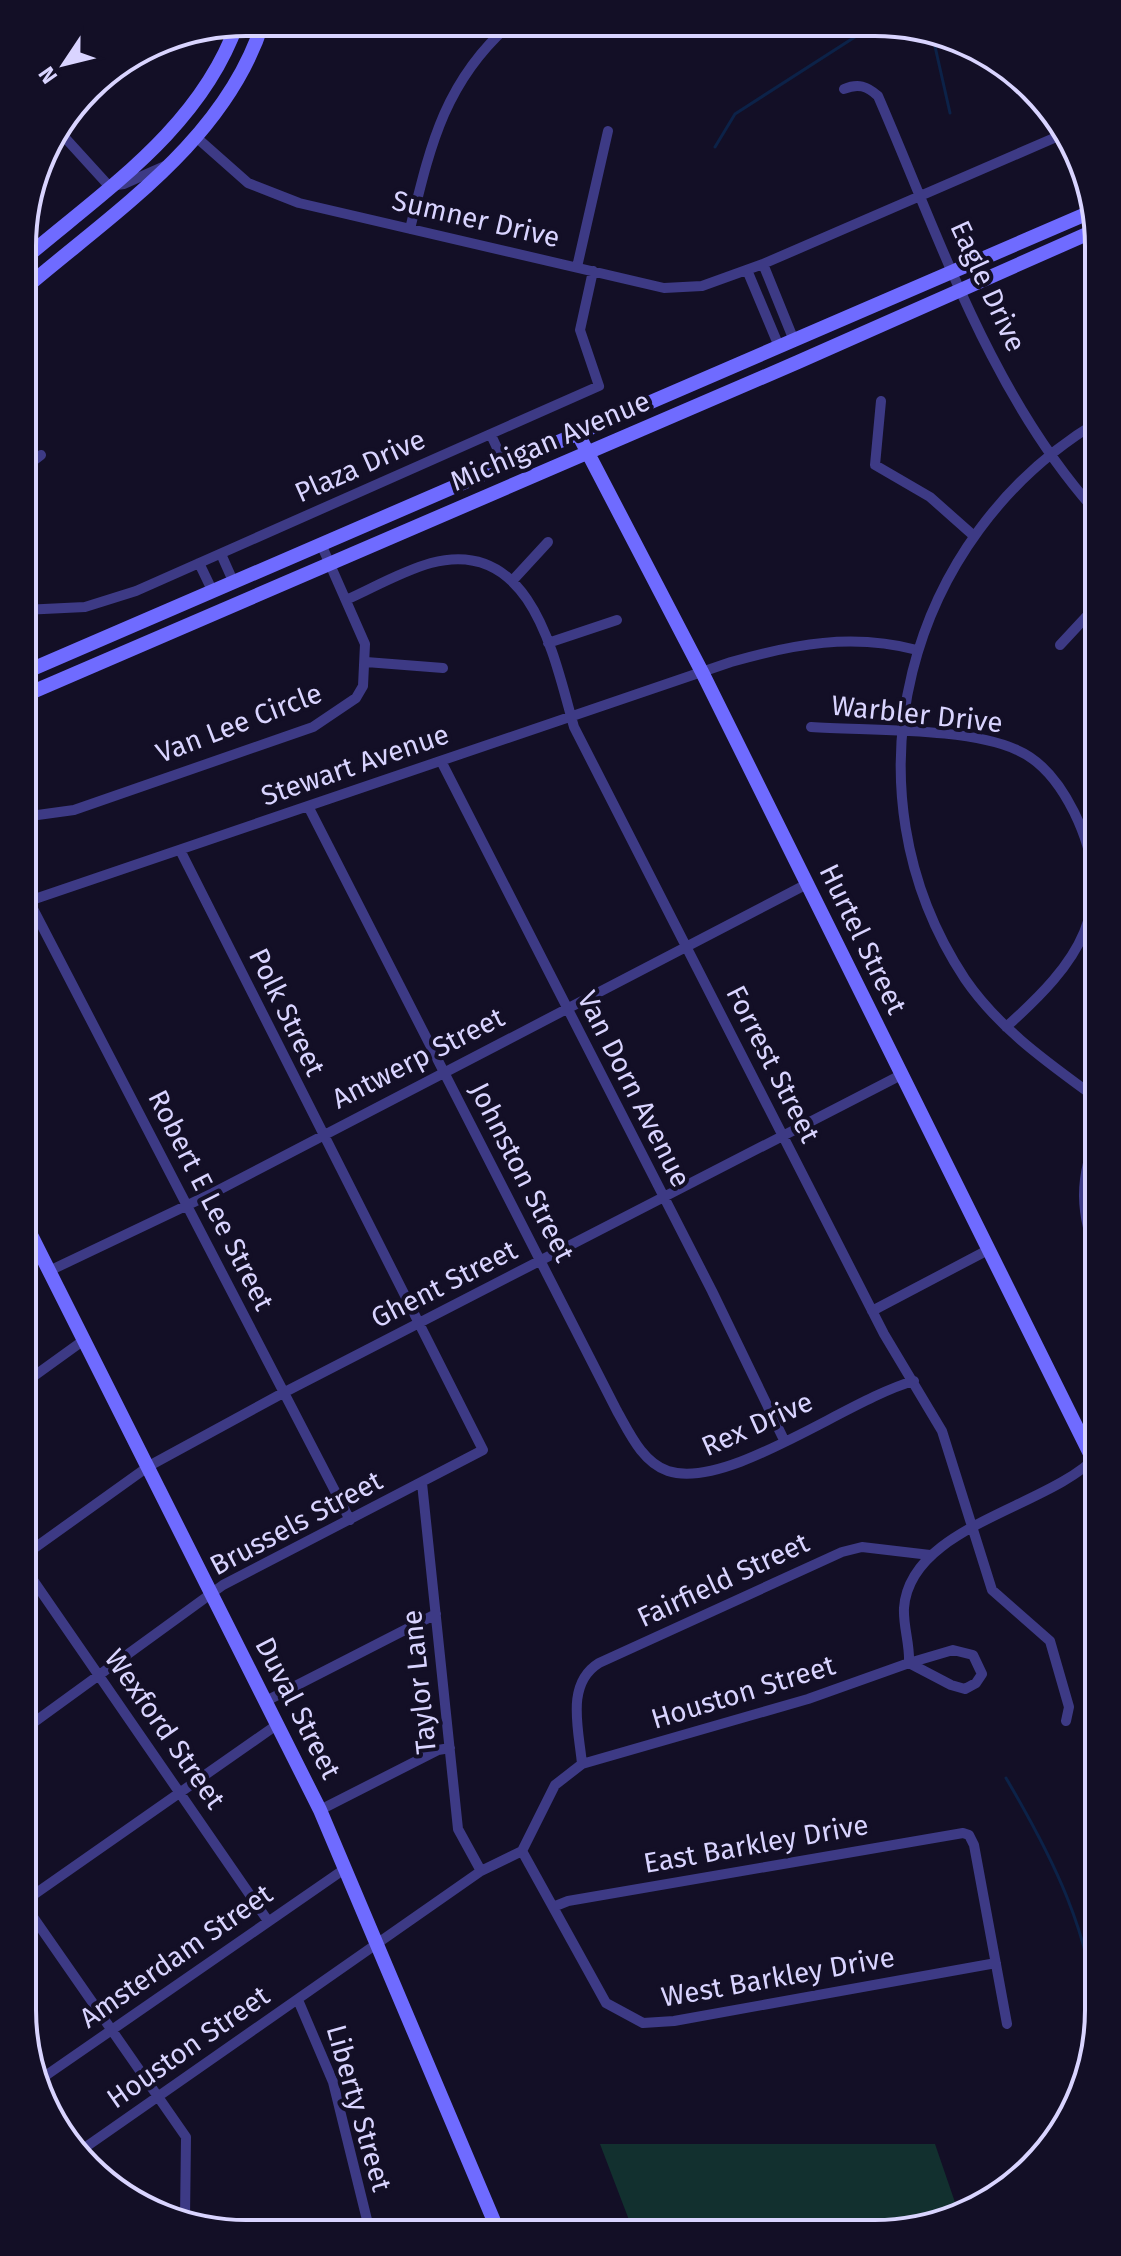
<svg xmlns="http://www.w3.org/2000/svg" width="1121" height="2256" viewBox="0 0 1121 2256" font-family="'Fira Sans',sans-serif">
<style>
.green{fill:#12302f}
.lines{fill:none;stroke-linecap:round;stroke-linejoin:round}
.stream{stroke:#0c2248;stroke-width:3}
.street{stroke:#3d3a85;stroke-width:10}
.secondary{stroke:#6f6bff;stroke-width:14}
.labels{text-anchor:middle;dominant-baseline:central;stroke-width:8;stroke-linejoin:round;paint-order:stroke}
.street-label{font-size:28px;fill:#d9d4ff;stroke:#130f26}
.rim{fill:none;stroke:#d9d4ff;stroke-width:4}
</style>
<rect width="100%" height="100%" fill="#130f26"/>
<path class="green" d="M600 2144H935L959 2214C913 2247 700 2233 634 2233Z"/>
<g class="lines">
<path class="stream" d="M932 33 950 113
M715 147 735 114 872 26
M1006 1778C1053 1858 1091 1933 1098 2027"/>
<path class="street" d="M844 89C858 83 867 86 878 96 940 239 992 398 1099 515
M58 130 109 186 124 184 167 165
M196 137 248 183 299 203 664 288 702 286 763 264 1061 135
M410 229C430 147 444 82 510 24
M763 264 793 338
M577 267 608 131
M747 270 778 344
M881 401 875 465 930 497 974 536
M491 435 504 463
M24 468 41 455
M221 554 233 581
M199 563 212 590
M513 580 548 542
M346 600C373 588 402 571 431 563 532 536 554 657 574 727L884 1334 942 1431 992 1590 1050 1641 1069 1707 1066 1721
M23 610 85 607 136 591 599 386 580 330 593 271
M548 643 617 620
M1060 645 1099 603
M366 662 443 668
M811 727C867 731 968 727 1017 750 1043 761 1062 788 1074 812 1121 908 1077 964 1006 1027
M441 761 712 1291 784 1440
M308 806 617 1411C629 1432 642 1462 668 1471 728 1491 850 1398 914 1381
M23 817 74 810 313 727 356 698 363 686 365 644 321 544
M29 901 350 1520
M23 903 731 662C794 644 852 633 917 650
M1099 1100C1050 1064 1000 1030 965 979 839 789 906 536 1099 421
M1099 1261C1080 1215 1078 1178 1099 1132
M49 1271 213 1193 807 884
M872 1311 986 1251
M23 1384 84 1340
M422 1483 458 1829 481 1871
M22 1557 149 1466 283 1393 901 1075
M22 1564 268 1921
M953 1650 973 1655 982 1674 976 1683 965 1689 951 1685 909 1663Z
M266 1701 436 1614
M22 1731 223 1585 483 1450 180 850
M582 1764C579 1730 565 1684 599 1663L842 1552 862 1547 930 1555
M320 1810 438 1750 450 1748
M522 1851 555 1785 582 1764 808 1699 909 1663C910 1644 903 1626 904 1608 910 1525 1050 1508 1099 1454
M522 1851 606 2003 643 2023 674 2021 996 1963
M22 1901 186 2137 185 2218
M22 1903 278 1724
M553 1907 568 1901 963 1833 969 1835 974 1845 1007 2024
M298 2000 333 2082 370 2232
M35 2083 346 1868
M80 2151 481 1871 522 1851"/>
<path class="secondary" d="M24 259C105 190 200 128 237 24
M24 289C114 212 226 140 263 22
M577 432 702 672 1099 1472
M23 673 1093 211
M23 696 798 362 1096 230
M23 1219 320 1810 499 2233"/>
</g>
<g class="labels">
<g class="street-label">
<text transform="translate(476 219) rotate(13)">Sumner Drive</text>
<text transform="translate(988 286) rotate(65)">Eagle Drive</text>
<text transform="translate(550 441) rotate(-23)">Michigan Avenue</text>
<text transform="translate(360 466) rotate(-24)">Plaza Drive</text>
<text transform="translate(917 714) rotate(6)">Warbler Drive</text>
<text transform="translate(239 723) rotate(-21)">Van Lee Circle</text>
<text transform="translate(355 765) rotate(-19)">Stewart Avenue</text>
<text transform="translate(863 939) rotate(64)">Hurtel Street</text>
<text transform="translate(287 1012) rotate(64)">Polk Street</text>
<text transform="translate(418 1058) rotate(-27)">Antwerp Street</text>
<text transform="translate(773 1064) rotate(63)">Forrest Street</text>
<text transform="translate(634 1089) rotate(63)">Van Dorn Avenue</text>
<text transform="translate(522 1172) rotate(63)">Johnston Street</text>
<text transform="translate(211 1200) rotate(63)">Robert E Lee Street</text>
<text transform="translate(444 1284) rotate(-27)">Ghent Street</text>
<text transform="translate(757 1424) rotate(-24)">Rex Drive</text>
<text transform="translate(296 1523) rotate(-28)">Brussels Street</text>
<text transform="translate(723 1580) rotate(-25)">Fairfield Street</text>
<text transform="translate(419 1682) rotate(-96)">Taylor Lane</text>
<text transform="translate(743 1692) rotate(-17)">Houston Street</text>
<text transform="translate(298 1708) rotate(63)">Duval Street</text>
<text transform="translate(165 1729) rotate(55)">Wexford Street</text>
<text transform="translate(756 1844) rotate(-10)">East Barkley Drive</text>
<text transform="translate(176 1956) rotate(-35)">Amsterdam Street</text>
<text transform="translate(778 1977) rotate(-10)">West Barkley Drive</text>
<text transform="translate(188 2047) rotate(-35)">Houston Street</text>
<text transform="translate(359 2108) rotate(74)">Liberty Street</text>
</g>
</g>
<path d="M0 0H1121V2256H0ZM246 36H875A210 210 0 0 1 1085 246V2010A210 210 0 0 1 875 2220H246A210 210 0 0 1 36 2010V246A210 210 0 0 1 246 36Z" fill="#130f26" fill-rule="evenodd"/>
<path class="rim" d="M246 36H875A210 210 0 0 1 1085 246V2010A210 210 0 0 1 875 2220H246A210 210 0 0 1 36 2010V246A210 210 0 0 1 246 36Z"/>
<g transform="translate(64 64) rotate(235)" stroke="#130f26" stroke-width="6" paint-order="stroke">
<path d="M0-6L14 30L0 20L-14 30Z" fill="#d9d4ff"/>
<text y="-12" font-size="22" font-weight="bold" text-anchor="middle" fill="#d9d4ff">N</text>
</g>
</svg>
